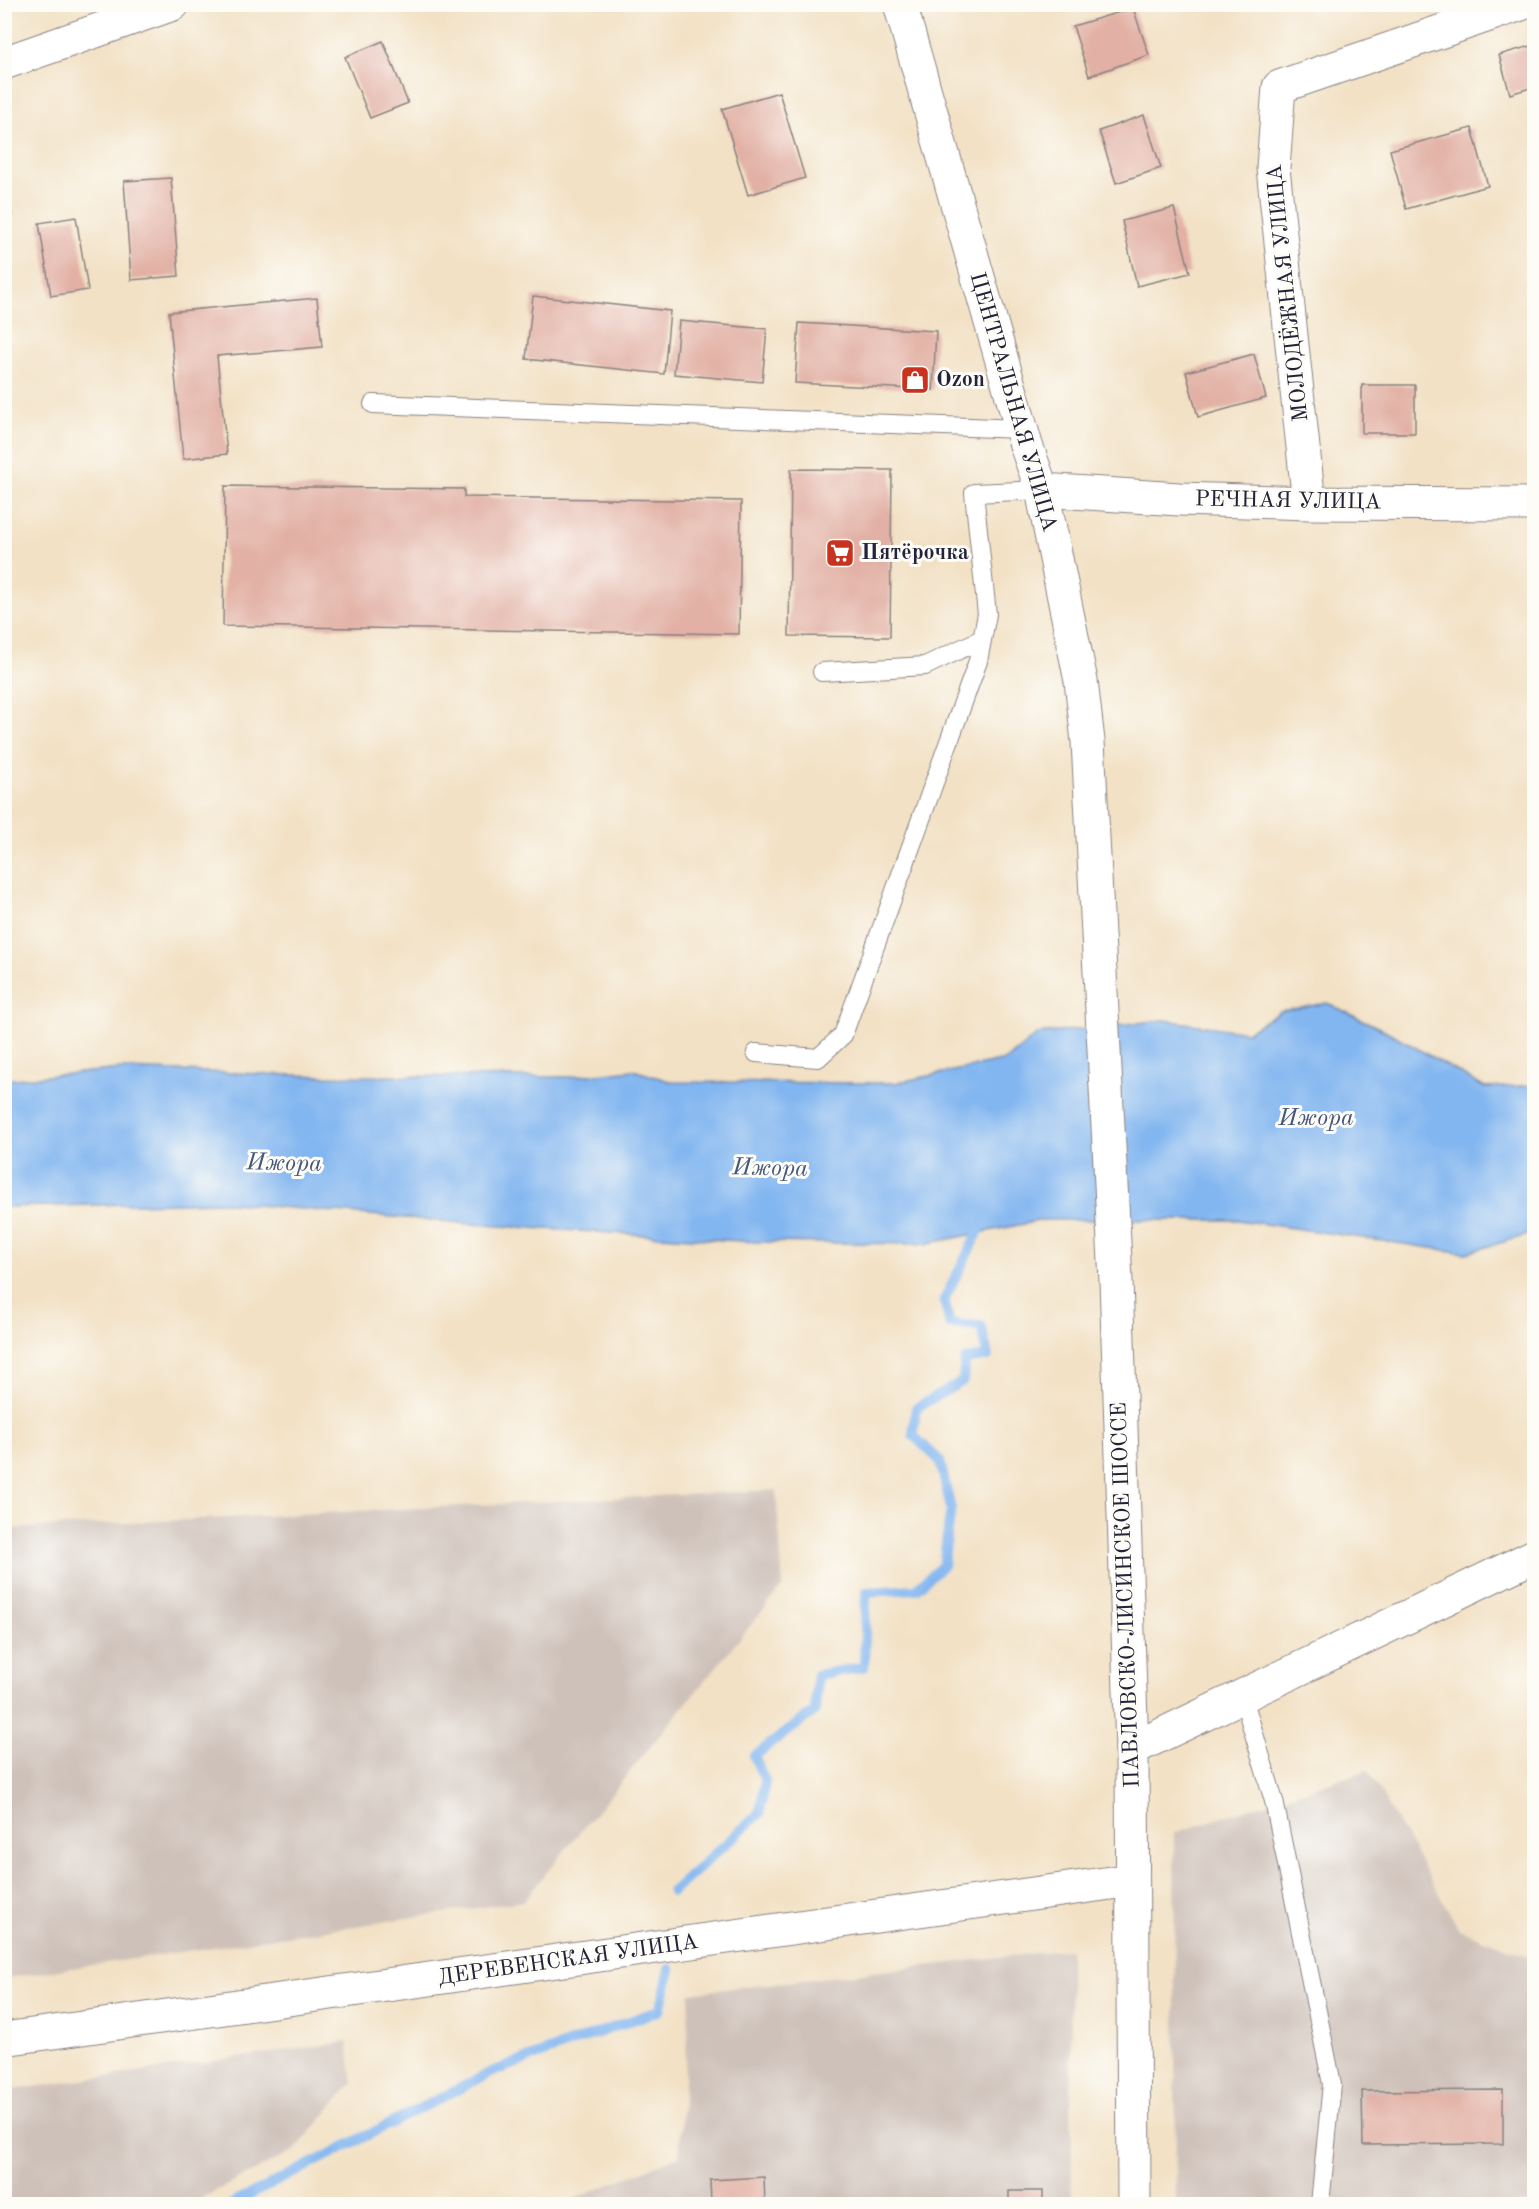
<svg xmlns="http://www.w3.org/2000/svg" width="1539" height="2209" viewBox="0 0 1539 2209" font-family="'Old Standard TT',serif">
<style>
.industrial{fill:#cec1b9}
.water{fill:#82b6f0;stroke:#526c96;stroke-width:1.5}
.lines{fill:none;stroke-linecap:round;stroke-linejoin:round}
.stream{stroke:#82b6f0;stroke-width:10}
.building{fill:#e2b0a4}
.lane-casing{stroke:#8a8280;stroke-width:20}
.street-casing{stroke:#8a8280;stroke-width:35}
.secondary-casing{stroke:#8a8280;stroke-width:35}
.lane{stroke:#fff;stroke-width:18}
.street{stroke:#fff;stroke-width:33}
.secondary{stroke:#fff;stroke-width:33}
.labels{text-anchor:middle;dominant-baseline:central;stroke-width:6;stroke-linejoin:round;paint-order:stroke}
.street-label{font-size:22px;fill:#22223b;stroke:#fdfcf7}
.poi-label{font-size:22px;font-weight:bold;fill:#22223b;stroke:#fdfcf7;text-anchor:start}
.water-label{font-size:24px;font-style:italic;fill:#44567a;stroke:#fdfcf7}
</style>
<rect width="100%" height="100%" fill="#fdfcf7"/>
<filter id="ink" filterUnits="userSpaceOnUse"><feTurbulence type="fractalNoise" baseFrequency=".0167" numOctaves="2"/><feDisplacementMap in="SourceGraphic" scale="12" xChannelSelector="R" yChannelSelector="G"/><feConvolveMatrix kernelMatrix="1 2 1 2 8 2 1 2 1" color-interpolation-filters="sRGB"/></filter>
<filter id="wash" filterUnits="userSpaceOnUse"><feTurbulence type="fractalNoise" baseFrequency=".008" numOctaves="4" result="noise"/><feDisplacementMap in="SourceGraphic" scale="24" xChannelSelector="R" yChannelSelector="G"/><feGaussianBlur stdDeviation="1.35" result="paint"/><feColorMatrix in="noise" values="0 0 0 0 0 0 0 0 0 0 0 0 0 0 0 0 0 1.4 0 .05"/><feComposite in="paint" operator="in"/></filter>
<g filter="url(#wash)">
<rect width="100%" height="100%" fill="#f2e1c5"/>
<path class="industrial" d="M776 1490 783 1586 523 1901 5 1978V1529Z
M1368 1770 1459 1929 1534 1959V2204H1176L1174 1833Z
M1070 1949 1072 2204H561L679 2156 690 1993Z
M347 2042 353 2082 295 2150 204 2197 196 2204H5V2091Z"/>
<path class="water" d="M1327 1003 1394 1035 1485 1088 1534 1085V1233L1466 1253 1238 1220H1043L925 1244 757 1242 484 1225 222 1202 5 1207 4 1080 122 1069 322 1076 569 1077 633 1070 673 1082 895 1083 1006 1060 1038 1034 1164 1020 1247 1032 1281 1011Z"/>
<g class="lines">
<path class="stream" d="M672 1892 760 1813 765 1781 754 1756 815 1711 817 1675 864 1667 866 1592 916 1589 943 1565 951 1509 940 1461 913 1435 916 1408 963 1381 965 1360 988 1356 981 1326 950 1324 944 1300 984 1221
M232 2204 492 2072 660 2010 670 1969"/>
</g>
<g id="blocks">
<path class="building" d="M1133 8 1149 55 1089 76 1073 26Z
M383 41 408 103 370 118 345 57Z
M1534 45V87L1510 94 1499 55Z
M779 92 805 178 748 195 722 109Z
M1144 115 1161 168 1116 183 1099 131Z
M1472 128 1488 186 1406 209 1390 150Z
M171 178 179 276 131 280 124 181Z
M4 183 12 215 4 216Z
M1174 208 1190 273 1137 286 1122 221Z
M76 217 88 290 51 296 39 223Z
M533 296 670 311 664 374 526 359Z
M317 298 322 347 217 356 227 454 183 459 169 312Z
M679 321 767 329 762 382 674 374Z
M799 323 936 331 933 390 795 383Z
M1254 354 1266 398 1198 417 1186 372Z
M1362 385H1415V433H1362Z
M791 469 892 470 890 637 789 636Z
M225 486 464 489V497L741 501 739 634 223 626Z
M1503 2090V2144L1363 2145 1362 2091Z
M764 2177 765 2204H711L710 2180Z
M1009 2191H1043V2204H1009Z"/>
</g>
</g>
<g filter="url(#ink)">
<use href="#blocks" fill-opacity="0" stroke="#8a8280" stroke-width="1.5"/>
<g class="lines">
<g class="lane-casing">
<path id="lane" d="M373 404 1021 429
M822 672 925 666 982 639
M756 1053 818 1058 843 1035 978 661 987 614 974 493 1042 490
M1243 1697 1274 1801 1332 2084 1320 2204"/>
</g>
<g class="street-casing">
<path id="street" d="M4 63 173 4
M1042 490 1179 499 1309 503 1534 504
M1309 503 1273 168 1279 87 1521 4
M1132 1749 1534 1556"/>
</g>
<g class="secondary-casing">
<path id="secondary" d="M900 4 1026 445 1042 490 1081 681 1088 741 1116 1281 1132 1749 1134 2204
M4 2039 1132 1880"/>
</g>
<use href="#lane" class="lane"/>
<use href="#street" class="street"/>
<use href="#secondary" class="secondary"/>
</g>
</g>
<defs>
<g id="shop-square" transform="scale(1.5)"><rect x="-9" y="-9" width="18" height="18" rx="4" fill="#c8321e" stroke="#fdfcf7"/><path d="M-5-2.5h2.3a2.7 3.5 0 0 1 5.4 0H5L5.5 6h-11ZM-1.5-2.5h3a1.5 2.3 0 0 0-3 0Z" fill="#fff"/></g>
<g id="supermarket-square" transform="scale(1.5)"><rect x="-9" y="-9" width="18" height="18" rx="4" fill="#c8321e" stroke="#fdfcf7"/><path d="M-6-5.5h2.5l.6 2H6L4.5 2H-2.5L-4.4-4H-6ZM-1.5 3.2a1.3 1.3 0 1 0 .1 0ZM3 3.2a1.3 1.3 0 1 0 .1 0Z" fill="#fff"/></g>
</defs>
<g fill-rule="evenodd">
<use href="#shop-square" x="915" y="380"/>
<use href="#supermarket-square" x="840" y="553"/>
</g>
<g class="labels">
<g class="street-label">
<text transform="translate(1288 293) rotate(-96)">МОЛОДЁЖНАЯ УЛИЦА</text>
<text transform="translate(1013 402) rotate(74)">ЦЕНТРАЛЬНАЯ УЛИЦА</text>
<text transform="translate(1288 501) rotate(1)">РЕЧНАЯ УЛИЦА</text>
<text transform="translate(1126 1595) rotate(-92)">ПАВЛОВСКО-ЛИСИНСКОЕ ШОССЕ</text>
<text transform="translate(568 1960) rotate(-8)">ДЕРЕВЕНСКАЯ УЛИЦА</text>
</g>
<g class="poi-label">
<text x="936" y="380">Ozon</text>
<text x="861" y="553">Пятёрочка</text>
</g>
<g class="water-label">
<text x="1316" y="1119">Ижора</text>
<text transform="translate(284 1164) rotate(1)">Ижора</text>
<text transform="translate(770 1169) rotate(1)">Ижора</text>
</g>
</g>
<rect width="1539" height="2209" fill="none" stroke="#fdfcf7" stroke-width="24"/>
</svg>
